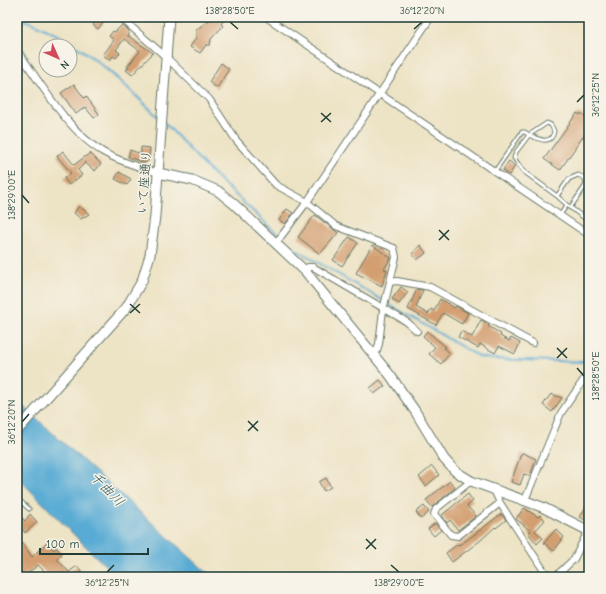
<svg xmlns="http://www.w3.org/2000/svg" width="606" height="594" viewBox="0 0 606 594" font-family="'Comic Neue','Klee One',sans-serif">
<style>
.water{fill:#58abd4;stroke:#3c7484}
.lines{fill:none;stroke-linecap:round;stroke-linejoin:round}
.stream{stroke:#58abd4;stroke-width:2}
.building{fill:#d39f71}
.lane-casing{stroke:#677767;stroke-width:5}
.street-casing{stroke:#677767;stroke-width:8}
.secondary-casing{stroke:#677767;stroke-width:11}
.lane{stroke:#fff;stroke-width:3}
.street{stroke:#fff;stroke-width:6}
.secondary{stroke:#fff;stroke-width:9}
.ticks{fill:none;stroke:#1f3d34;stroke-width:1.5}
.labels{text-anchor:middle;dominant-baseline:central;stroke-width:3;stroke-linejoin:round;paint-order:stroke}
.street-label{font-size:13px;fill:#1f3d34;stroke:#f7f3e8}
.water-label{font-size:14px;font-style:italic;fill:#305e64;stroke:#f7f3e8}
.neatline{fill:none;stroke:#1f3d34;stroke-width:1.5}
.ticks-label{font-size:10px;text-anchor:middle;fill:#1f3d34}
</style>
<rect width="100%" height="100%" fill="#f7f3e8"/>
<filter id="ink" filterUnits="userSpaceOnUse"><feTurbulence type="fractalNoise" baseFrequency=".025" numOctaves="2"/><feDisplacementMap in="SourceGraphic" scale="8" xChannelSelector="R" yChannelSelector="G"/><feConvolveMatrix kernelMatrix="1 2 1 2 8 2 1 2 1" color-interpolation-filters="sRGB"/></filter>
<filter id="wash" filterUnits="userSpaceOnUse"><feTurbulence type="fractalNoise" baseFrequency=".012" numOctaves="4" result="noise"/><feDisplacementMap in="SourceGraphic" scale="16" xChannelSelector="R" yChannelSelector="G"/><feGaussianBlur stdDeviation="0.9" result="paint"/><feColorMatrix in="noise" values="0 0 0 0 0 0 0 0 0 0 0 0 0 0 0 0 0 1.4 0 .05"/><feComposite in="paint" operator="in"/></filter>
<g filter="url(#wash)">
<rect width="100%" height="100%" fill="#ede3c5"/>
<path class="water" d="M17 401 212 577H118L92 553 17 477Z"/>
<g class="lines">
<path class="stream" d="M17 17C80 40 112 72 158 117
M164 122 207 168 290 246 457 344 480 357 491 359 589 362"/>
</g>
<g id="blocks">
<path class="building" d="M100 17H108L98 29 93 25Z
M213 17H226L221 24 223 26 211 39 210 45H206L200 53 190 47 196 38V30Z
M122 25 128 30 129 32 127 35 153 53 132 75 126 70 129 68 127 67 140 51 124 39 116 50 120 53 116 58 113 56 110 60 103 55 114 40 109 36 113 31 115 32Z
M221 63 229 69 217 88 209 82Z
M74 84 84 98 86 96 99 114 94 118 85 107 76 114 61 93Z
M577 113 580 115 581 113 588 118 587 120 589 121V128L560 170 544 159Z
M141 147 150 148 149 160 145 163 128 157 130 150 141 154Z
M63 151 74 165 90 153 101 164 95 171 84 162 85 163 78 170 82 175 69 185 64 178 71 173 57 156Z
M509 161 515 166 509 175 503 170Z
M119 172 131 179 127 185 115 179Z
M79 206 89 214 81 219 74 213Z
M287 209 293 213 285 224 279 220Z
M315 215 338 233 320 254 298 237Z
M349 237 358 243 342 266 333 260Z
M372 245 391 258 384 269 387 270 382 286 356 273Z
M420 245 426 253 417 260 412 254Z
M401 287 408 292 399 304 392 299Z
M417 289 423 290 416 307 428 314 431 309 434 311 440 299 455 308 456 306 468 313 462 324 443 313 436 325 408 309Z
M481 320 489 324 488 326 501 334 500 336 509 341 511 338 520 343 515 354 499 346 495 353 480 344 478 348 458 337 461 331 472 337Z
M427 331 446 347 444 348 450 353 441 364 429 354 435 347 423 336Z
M380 380 385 386 374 394 370 388Z
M551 394 562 398 552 412 543 405Z
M523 453 536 459 530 476 524 474 520 485 511 482 521 454Z
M432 466 439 475 426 486 419 477Z
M326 478 331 487 324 491 319 482Z
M450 481 455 488 432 507 426 500Z
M468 494 473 501 467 506 476 516 458 530 450 520 447 523 442 515Z
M589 501V522L580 517Z
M424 506 429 512 421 519 416 512Z
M524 508 538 517 540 515 545 520 535 531 543 538 537 544 528 533 531 531 516 519Z
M30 514 37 522 25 533 17 520 21 517 25 521Z
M501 514 506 520 496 528 495 527 481 540 452 562 446 553 458 544 459 545 467 540Z
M434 524H436L441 530 434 536 428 529Z
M556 529 564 537 554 551 544 543Z
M17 536 32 557 47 542 54 550 56 547 62 554 57 559 69 572 77 566 82 572 80 574 83 577H42L46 573 38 565 23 577H17Z"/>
</g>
</g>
<g filter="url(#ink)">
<use href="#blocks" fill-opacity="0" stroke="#677767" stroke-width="1"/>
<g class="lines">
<g class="lane-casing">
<path id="lane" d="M495 171 522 132H525L529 135 547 123 551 125 554 131C552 146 538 139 529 135L516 152 514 158 523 171 557 196
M567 205 557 196 569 179 578 175 585 178 586 185 570 208
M560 215 567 205 583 217 589 216
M17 498 29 509"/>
</g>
<g class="street-casing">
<path id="street" d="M120 17 166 57 209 99 236 140 276 185 307 202 336 226 394 248 396 257 383 310 379 344 377 350 372 353
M266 17 589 235
M17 50C40 82 69 133 103 152 120 162 140 167 158 173
M276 243 307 202 431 17
M305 271 308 267H313L407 322 417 331
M390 282 397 281 430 287 533 343
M471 481 436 509 434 514 451 535 458 536 500 503
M494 490 500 503 548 577
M525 500 561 413 589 372
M555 577 574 559 588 531
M587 577 589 574"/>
</g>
<g class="secondary-casing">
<path id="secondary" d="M158 173 192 180 218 191 234 204 305 271 390 375 415 411 444 459 455 471 471 481 542 507 589 531
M17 431 126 308 142 281 150 255 155 216 169 17"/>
</g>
<use href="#lane" class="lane"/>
<use href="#street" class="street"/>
<use href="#secondary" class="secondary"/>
</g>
</g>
<path class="ticks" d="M230 22 238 29M414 29 422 22M577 102 584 95M321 113 331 122M321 122 331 113M22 195 29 203M439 230 449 240M439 240 449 230M130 304 140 313M130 313 140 304M557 348 567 358M557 358 567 348M577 368 584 376M248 421 258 431M22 422 29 414M248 431 258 421M366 539 376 549M366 549 376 539M391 565 399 572M107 572 114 565"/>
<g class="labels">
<g class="street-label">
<text transform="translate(144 182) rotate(-86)">いて座通り</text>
</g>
<g class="water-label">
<text transform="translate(107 489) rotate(46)">千曲川</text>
</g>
</g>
<rect width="606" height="594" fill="none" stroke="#f7f3e8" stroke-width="44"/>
<g transform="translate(58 58) rotate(135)"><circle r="19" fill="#f7f3e8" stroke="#a1aaa0"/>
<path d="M0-3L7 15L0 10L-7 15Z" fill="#d1495b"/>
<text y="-6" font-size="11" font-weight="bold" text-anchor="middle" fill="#1f3d34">N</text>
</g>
<path d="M40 548v6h108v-6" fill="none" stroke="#1f3d34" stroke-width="2"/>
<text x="46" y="548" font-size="12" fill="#1f3d34" stroke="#f7f3e8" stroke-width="3" paint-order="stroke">100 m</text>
<rect x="22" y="22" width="562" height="550" class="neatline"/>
<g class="ticks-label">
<text x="230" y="14">138°28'50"E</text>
<text x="422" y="14">36°12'20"N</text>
<text transform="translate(595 95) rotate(-90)" y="4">36°12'25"N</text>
<text transform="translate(11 195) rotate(-90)" y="4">138°29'00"E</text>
<text transform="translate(595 376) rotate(-90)" y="4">138°28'50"E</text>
<text transform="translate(11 422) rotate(-90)" y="4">36°12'20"N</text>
<text x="107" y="586">36°12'25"N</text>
<text x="399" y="586">138°29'00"E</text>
</g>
</svg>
